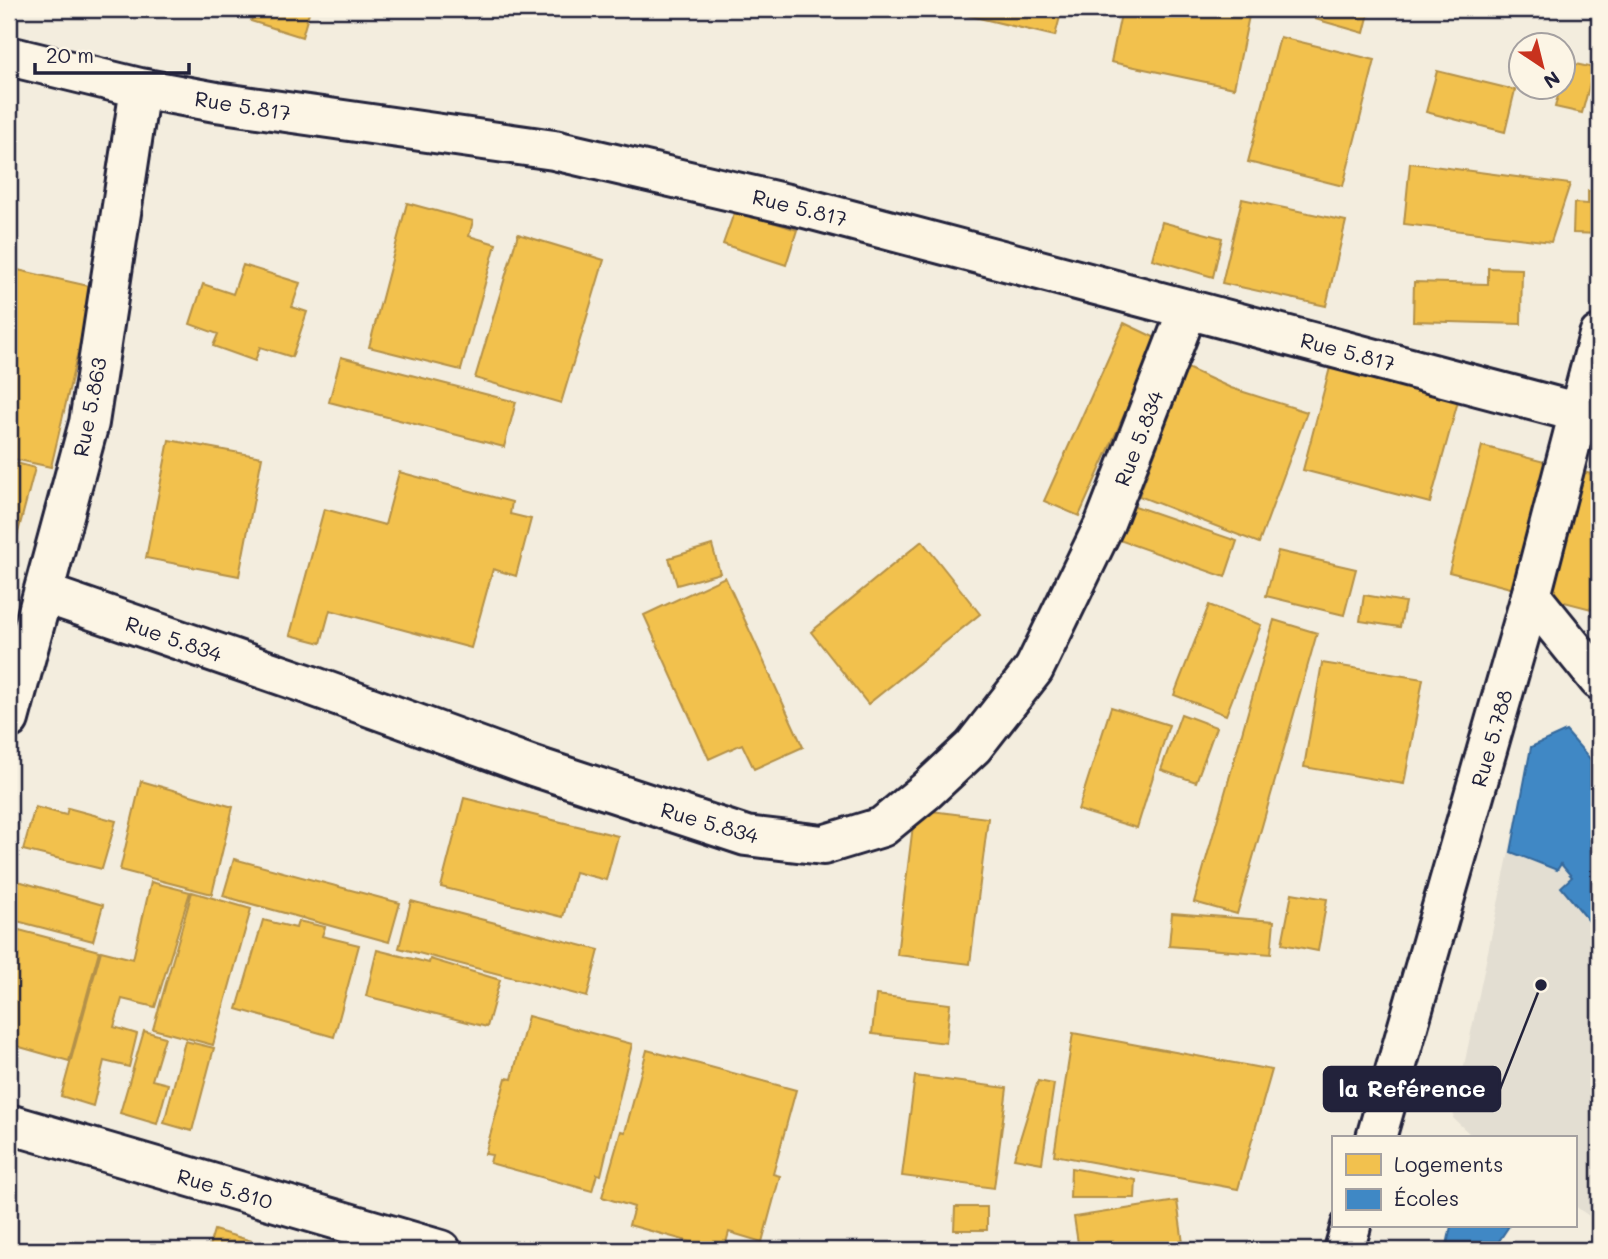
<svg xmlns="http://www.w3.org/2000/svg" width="1608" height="1259" viewBox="0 0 1608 1259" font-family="Mali,sans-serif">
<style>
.built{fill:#e3ded2}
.homes{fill:#f2c14e;stroke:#b49148;stroke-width:2}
.schools{fill:#3f88c5;stroke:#36699c;stroke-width:2}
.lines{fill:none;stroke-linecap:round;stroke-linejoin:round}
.minor-casing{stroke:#22223b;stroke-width:44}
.tertiary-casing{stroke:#22223b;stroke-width:44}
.minor{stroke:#fcf5e5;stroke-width:38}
.tertiary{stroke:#fcf5e5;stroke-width:38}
.labels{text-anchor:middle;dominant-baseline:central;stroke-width:7;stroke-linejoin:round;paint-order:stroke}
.street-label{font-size:21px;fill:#22223b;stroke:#fcf5e5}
.leader{fill:none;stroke:#22223b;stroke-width:2.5}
.callout-dot{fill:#22223b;stroke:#fcf5e5;stroke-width:2.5}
.callout{fill:#22223b;stroke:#22223b;stroke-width:2.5}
.callout-label{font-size:23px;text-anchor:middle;font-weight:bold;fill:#fff}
</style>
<rect width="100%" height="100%" fill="#f3edde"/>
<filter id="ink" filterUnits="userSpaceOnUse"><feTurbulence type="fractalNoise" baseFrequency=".0143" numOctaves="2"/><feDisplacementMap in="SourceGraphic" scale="14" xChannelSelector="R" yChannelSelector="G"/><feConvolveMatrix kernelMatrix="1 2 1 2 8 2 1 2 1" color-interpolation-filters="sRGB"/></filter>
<g filter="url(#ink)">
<path class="built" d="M1566 731 1599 769V1223L1575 1206V1138H1474L1453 1118 1531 747Z"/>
<path class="homes" d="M255 9H310L302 37 251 21Z
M941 9H1062L1055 36Z
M1122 9H1239L1250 11 1234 88 1111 62Z
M1317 9H1370L1364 33 1315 19Z
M1280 37 1375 60 1343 186 1248 162Z
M1566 62 1594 68 1582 113 1555 107 1560 88H1562Z
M1437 71 1515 90 1505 132 1426 112Z
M1410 163 1570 184 1551 242 1404 224Z
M1588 191 1599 192V234L1573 233 1574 203 1588 204Z
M1242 199 1346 221 1326 306 1222 283Z
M407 203 473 221 469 236 496 244 461 370 369 347Z
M735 210 797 230 786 265 723 244Z
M1162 222 1222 238 1213 277 1152 259Z
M518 234 604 260 561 403 475 378Z
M243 265 300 283 292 307 307 312 292 357 260 347 255 361 213 346 218 334 190 324 203 284 233 294Z
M9 268 93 287 51 467 9 458Z
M1488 268 1522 269 1521 324 1413 321 1414 282 1488 284Z
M1124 323 1158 339 1079 516 1044 501Z
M341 357 516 402 504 447 329 402Z
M1332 360 1460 394 1430 503 1303 470Z
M1187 368 1231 388 1307 412 1259 543 1139 496Z
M169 440 262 457 239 576 146 558Z
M1482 446 1599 476V611L1449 572Z
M9 461 35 468 11 559 9 558Z
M399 472 512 502 510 514 531 519 516 576 493 569 471 648 330 610 321 643 290 635 324 509 385 525Z
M1132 505 1237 541 1225 577 1119 540Z
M922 541 980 614 868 704 811 632Z
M712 545 720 573 677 585 669 558Z
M1278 551 1356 569 1344 615 1266 596Z
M725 577 803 747 754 769 742 744 709 759 644 615Z
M1364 595 1405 602 1400 627 1360 621Z
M1209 605 1261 625 1226 715 1174 695Z
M1274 620 1317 633 1237 914 1194 902Z
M1322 663 1423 679 1404 784 1304 767Z
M1111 707 1169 725 1137 828 1078 810Z
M1181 714 1216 727 1196 782 1161 770Z
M141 781 233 807 212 894 120 870Z
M464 798 618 836 606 880 575 872 563 917 441 887Z
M35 807 66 815 68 808 116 821 102 869 23 850Z
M915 809 988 818 970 964 897 955Z
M234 859 400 903 389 942 223 896Z
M18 881 103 905 93 941 9 919V908Z
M151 882 190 892 155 1007 122 999 114 1027 137 1034 129 1067 104 1061 93 1106 61 1096 101 951 133 959Z
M192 892 251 909 213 1045 153 1029Z
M1292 893 1327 899 1318 951 1282 944Z
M411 901 599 950 587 997 399 948Z
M1172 913 1274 921 1271 954 1169 946Z
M263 920 296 928 298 921 325 927 322 936 359 945 334 1037 237 1009Z
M19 930 99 951 69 1061 9 1044V967Z
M377 950 429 963 430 959 500 980 487 1027 366 996Z
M876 995 950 1004 946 1043 872 1034Z
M528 1016 632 1044 601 1175 597 1174 592 1191 490 1163 492 1155 485 1154 506 1078 512 1079Z
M144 1031 165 1037 152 1080 168 1084 157 1124 120 1113Z
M1073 1033 1272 1070 1238 1189 1054 1155Z
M185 1041 214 1048 192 1131 164 1123Z
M647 1050 796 1090 773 1174 780 1176 762 1242 729 1232 724 1250H720L629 1225 634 1207 602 1197 621 1131 625 1132Z
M915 1076 1007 1088 994 1188 902 1176Z
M1038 1081 1054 1084 1042 1163 1014 1158Z
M1071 1168 1136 1180 1135 1198H1070Z
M1177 1201 1184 1250H1079L1074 1217Z
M955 1207H987V1230H954Z
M214 1230 269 1246 267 1250H208Z
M291 1245 314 1250H290Z"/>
<path class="schools" d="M1566 731 1599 769V913L1589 921 1561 887 1572 877 1561 864 1557 870 1511 852 1531 747Z
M1451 1226H1509L1493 1250H1446Z"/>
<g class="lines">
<g class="minor-casing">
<path id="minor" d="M9 56 140 88 216 102 554 150 805 208 1580 413
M43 593 304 683 533 766 746 836 823 845 882 827 926 791 973 747 1034 669 1105 523 1188 309
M1531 596 1599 680
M9 719 89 423 140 88
M9 1124 441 1250"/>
</g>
<g class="tertiary-casing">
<path id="tertiary" d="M1376 1138 1531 596 1599 335
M1344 1250 1351 1226"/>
</g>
<use href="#minor" class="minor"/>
<use href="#tertiary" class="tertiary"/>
</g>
</g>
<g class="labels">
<g class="street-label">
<text transform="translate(243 105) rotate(9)">Rue 5.817</text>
<text transform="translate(800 207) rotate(14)">Rue 5.817</text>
<text transform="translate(1348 351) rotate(15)">Rue 5.817</text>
<text transform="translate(89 407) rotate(-79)">Rue 5.863</text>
<text transform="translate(1138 438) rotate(-69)">Rue 5.834</text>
<text transform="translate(174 638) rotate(19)">Rue 5.834</text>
<text transform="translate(1491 738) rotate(-74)">Rue 5.788</text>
<text transform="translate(710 822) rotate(16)">Rue 5.834</text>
<text transform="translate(225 1188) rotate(16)">Rue 5.810</text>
</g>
</g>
<path class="leader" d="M1541 985L1500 1089"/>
<circle class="callout-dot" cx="1541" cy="985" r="7"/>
<rect class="callout" x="1324" y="1067" width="176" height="44" rx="7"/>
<g class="callout-label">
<text x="1412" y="1097">la Reférence</text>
</g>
<rect width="1608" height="1259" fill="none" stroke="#fcf5e5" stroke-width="35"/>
<rect x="18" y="18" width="1573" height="1224" fill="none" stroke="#22223b" stroke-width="2.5" filter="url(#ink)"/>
<rect x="1332" y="1136" width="245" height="91" fill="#fcf5e5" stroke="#a5a1a1" stroke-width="2"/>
<rect x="1346" y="1154" width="35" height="21" fill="#f2c14e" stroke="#a5a1a1" stroke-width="2"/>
<text x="1394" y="1172" font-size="21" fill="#22223b">Logements</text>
<rect x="1346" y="1189" width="35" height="21" fill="#3f88c5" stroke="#a5a1a1" stroke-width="2"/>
<text x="1394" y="1206" font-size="21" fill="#22223b">Écoles</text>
<g transform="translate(1542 66) rotate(145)"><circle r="33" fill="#fcf5e5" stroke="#a5a1a1" stroke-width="2"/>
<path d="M0-5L12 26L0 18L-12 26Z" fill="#c8321e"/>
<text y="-10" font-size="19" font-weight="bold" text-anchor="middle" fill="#22223b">N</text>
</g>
<path d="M35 63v10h154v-10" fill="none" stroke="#22223b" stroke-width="3.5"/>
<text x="46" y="63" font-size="21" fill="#22223b" stroke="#fcf5e5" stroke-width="5" paint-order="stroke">20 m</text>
</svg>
